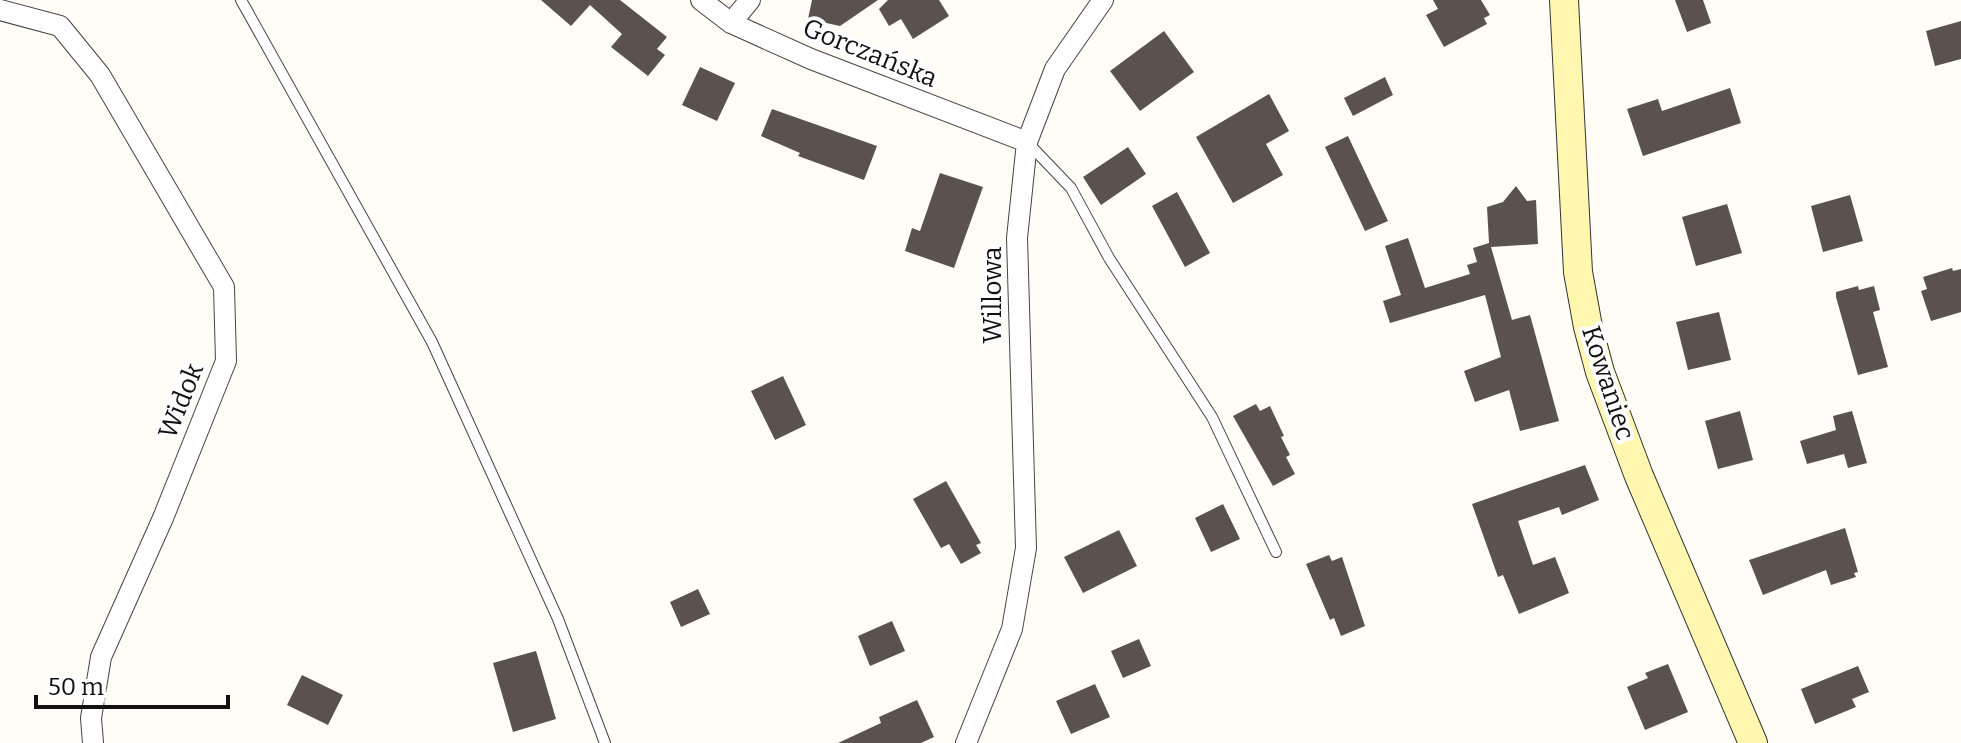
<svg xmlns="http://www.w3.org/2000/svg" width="1961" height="743" viewBox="0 0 1961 743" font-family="Bitter,serif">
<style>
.building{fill:#5a524d}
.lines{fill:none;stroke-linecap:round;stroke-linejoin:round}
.lane-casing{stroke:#444;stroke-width:12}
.street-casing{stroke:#444;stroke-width:22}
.secondary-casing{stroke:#333;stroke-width:30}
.lane{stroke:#fff;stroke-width:10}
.street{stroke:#fff;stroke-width:20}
.secondary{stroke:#fff6b0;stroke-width:28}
.labels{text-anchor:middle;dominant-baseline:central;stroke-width:8;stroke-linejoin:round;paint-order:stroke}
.street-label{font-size:26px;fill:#111;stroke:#fff}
</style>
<rect width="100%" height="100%" fill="#fffdf5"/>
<path class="building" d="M541 0H620L667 37 657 49 665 55 648 76 611 47 622 34 590 5 571 26Z
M812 0H878L840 26 808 19Z
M888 0H939L949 16 913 39 901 19 889 26 879 9Z
M1433 0H1481L1490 15 1484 18 1487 24 1444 47 1426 15 1438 9Z
M1675 0H1703L1711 23 1687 32Z
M1961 21V59L1935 66 1926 31Z
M1164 31 1194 72 1140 111 1110 71Z
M700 67 735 83 717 121 682 105Z
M1385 77 1393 95 1353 116 1344 98Z
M1730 88 1741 123 1643 156 1627 109 1658 99 1662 111Z
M1269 94 1289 131 1266 144 1283 175 1233 203 1196 137Z
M772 109 877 146 864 180 798 156 800 153 761 136Z
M1348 136 1388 221 1365 231 1325 147Z
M1128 147 1146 174 1101 205 1083 177Z
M940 173 983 187 954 268 905 251 912 228 920 231Z
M1516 186 1527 201 1536 200 1538 244 1491 247 1512 320 1530 315 1559 421 1520 431 1509 390 1475 402 1464 371 1501 357 1485 295 1390 323 1383 301 1401 295 1385 246 1408 238 1425 288 1470 274 1467 265 1477 262 1473 248 1489 243 1487 207 1503 202Z
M1177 192 1210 253 1185 267 1152 206Z
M1850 195 1863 241 1823 252 1811 206Z
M1727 204 1742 253 1696 266 1682 217Z
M1952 268 1953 271 1961 269V312L1931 321 1921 291 1927 289 1923 277Z
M1858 286 1859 290 1874 286 1880 310 1873 312 1888 367 1858 375 1836 297V292Z
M1719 312 1731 360 1688 370 1676 322Z
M783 376 806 425 775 440 751 391Z
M1256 404 1260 411 1270 406 1284 436 1281 437 1290 455 1286 457 1295 474 1273 486 1233 416Z
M1740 411 1753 460 1718 469 1705 421Z
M1852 411 1867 463 1848 468 1844 454 1807 464 1800 441 1836 430 1833 416Z
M1585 465 1599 500 1562 515 1559 507 1518 521 1533 565 1555 557 1569 593 1519 614 1503 575 1498 577 1472 504Z
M946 481 981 543 976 545 981 553 961 564 949 544 941 548 913 499Z
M1223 504 1240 539 1211 552 1195 518Z
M1845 528 1858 572 1854 573 1856 577 1831 585 1826 570 1763 595 1749 560Z
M1119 530 1137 566 1083 593 1064 557Z
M1329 555 1332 561 1342 557 1365 626 1341 636 1334 618 1330 620 1306 564Z
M698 589 710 614 681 627 670 602Z
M892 621 905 651 870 666 858 636Z
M1139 639 1151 666 1123 678 1111 651Z
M536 651 556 719 513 732 493 663Z
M1668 664 1688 712 1645 730 1627 687 1648 678 1645 673Z
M1858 666 1869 692 1852 699 1856 707 1815 724 1801 689Z
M302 675 343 695 328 725 287 705Z
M1095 684 1110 717 1071 734 1056 701Z
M917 700 934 737 921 743H838L881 723 879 717Z"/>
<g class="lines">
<g class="lane-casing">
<path id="lane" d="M241 0 432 342 558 619 605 743
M1027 142 1071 188 1109 258 1212 417 1276 552"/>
</g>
<g class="street-casing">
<path id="street" d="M701 0 731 23 811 59 1027 142
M0 10 60 26 100 75 224 287 226 361 163 518 101 657 91 718 93 743
M731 23 750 0
M966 743 1012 629 1026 548 1017 238 1027 142 1055 69 1103 0"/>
</g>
<g class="secondary-casing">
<path id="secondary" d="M1564 0 1578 272 1588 327 1600 372 1639 476 1753 743"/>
</g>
<use href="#lane" class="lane"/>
<use href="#street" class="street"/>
<use href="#secondary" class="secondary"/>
</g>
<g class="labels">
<g class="street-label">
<text transform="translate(870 53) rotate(22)">Gorczańska</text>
<text transform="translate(992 295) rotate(-90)">Willowa</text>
<text transform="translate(1608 383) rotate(72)">Kowaniec</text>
<text transform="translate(181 401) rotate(-68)">Widok</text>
</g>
</g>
<path d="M36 695v12h192v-12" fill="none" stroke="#111111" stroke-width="4"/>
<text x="48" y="695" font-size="24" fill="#111111" stroke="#ffffff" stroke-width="6" paint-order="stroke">50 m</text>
</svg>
